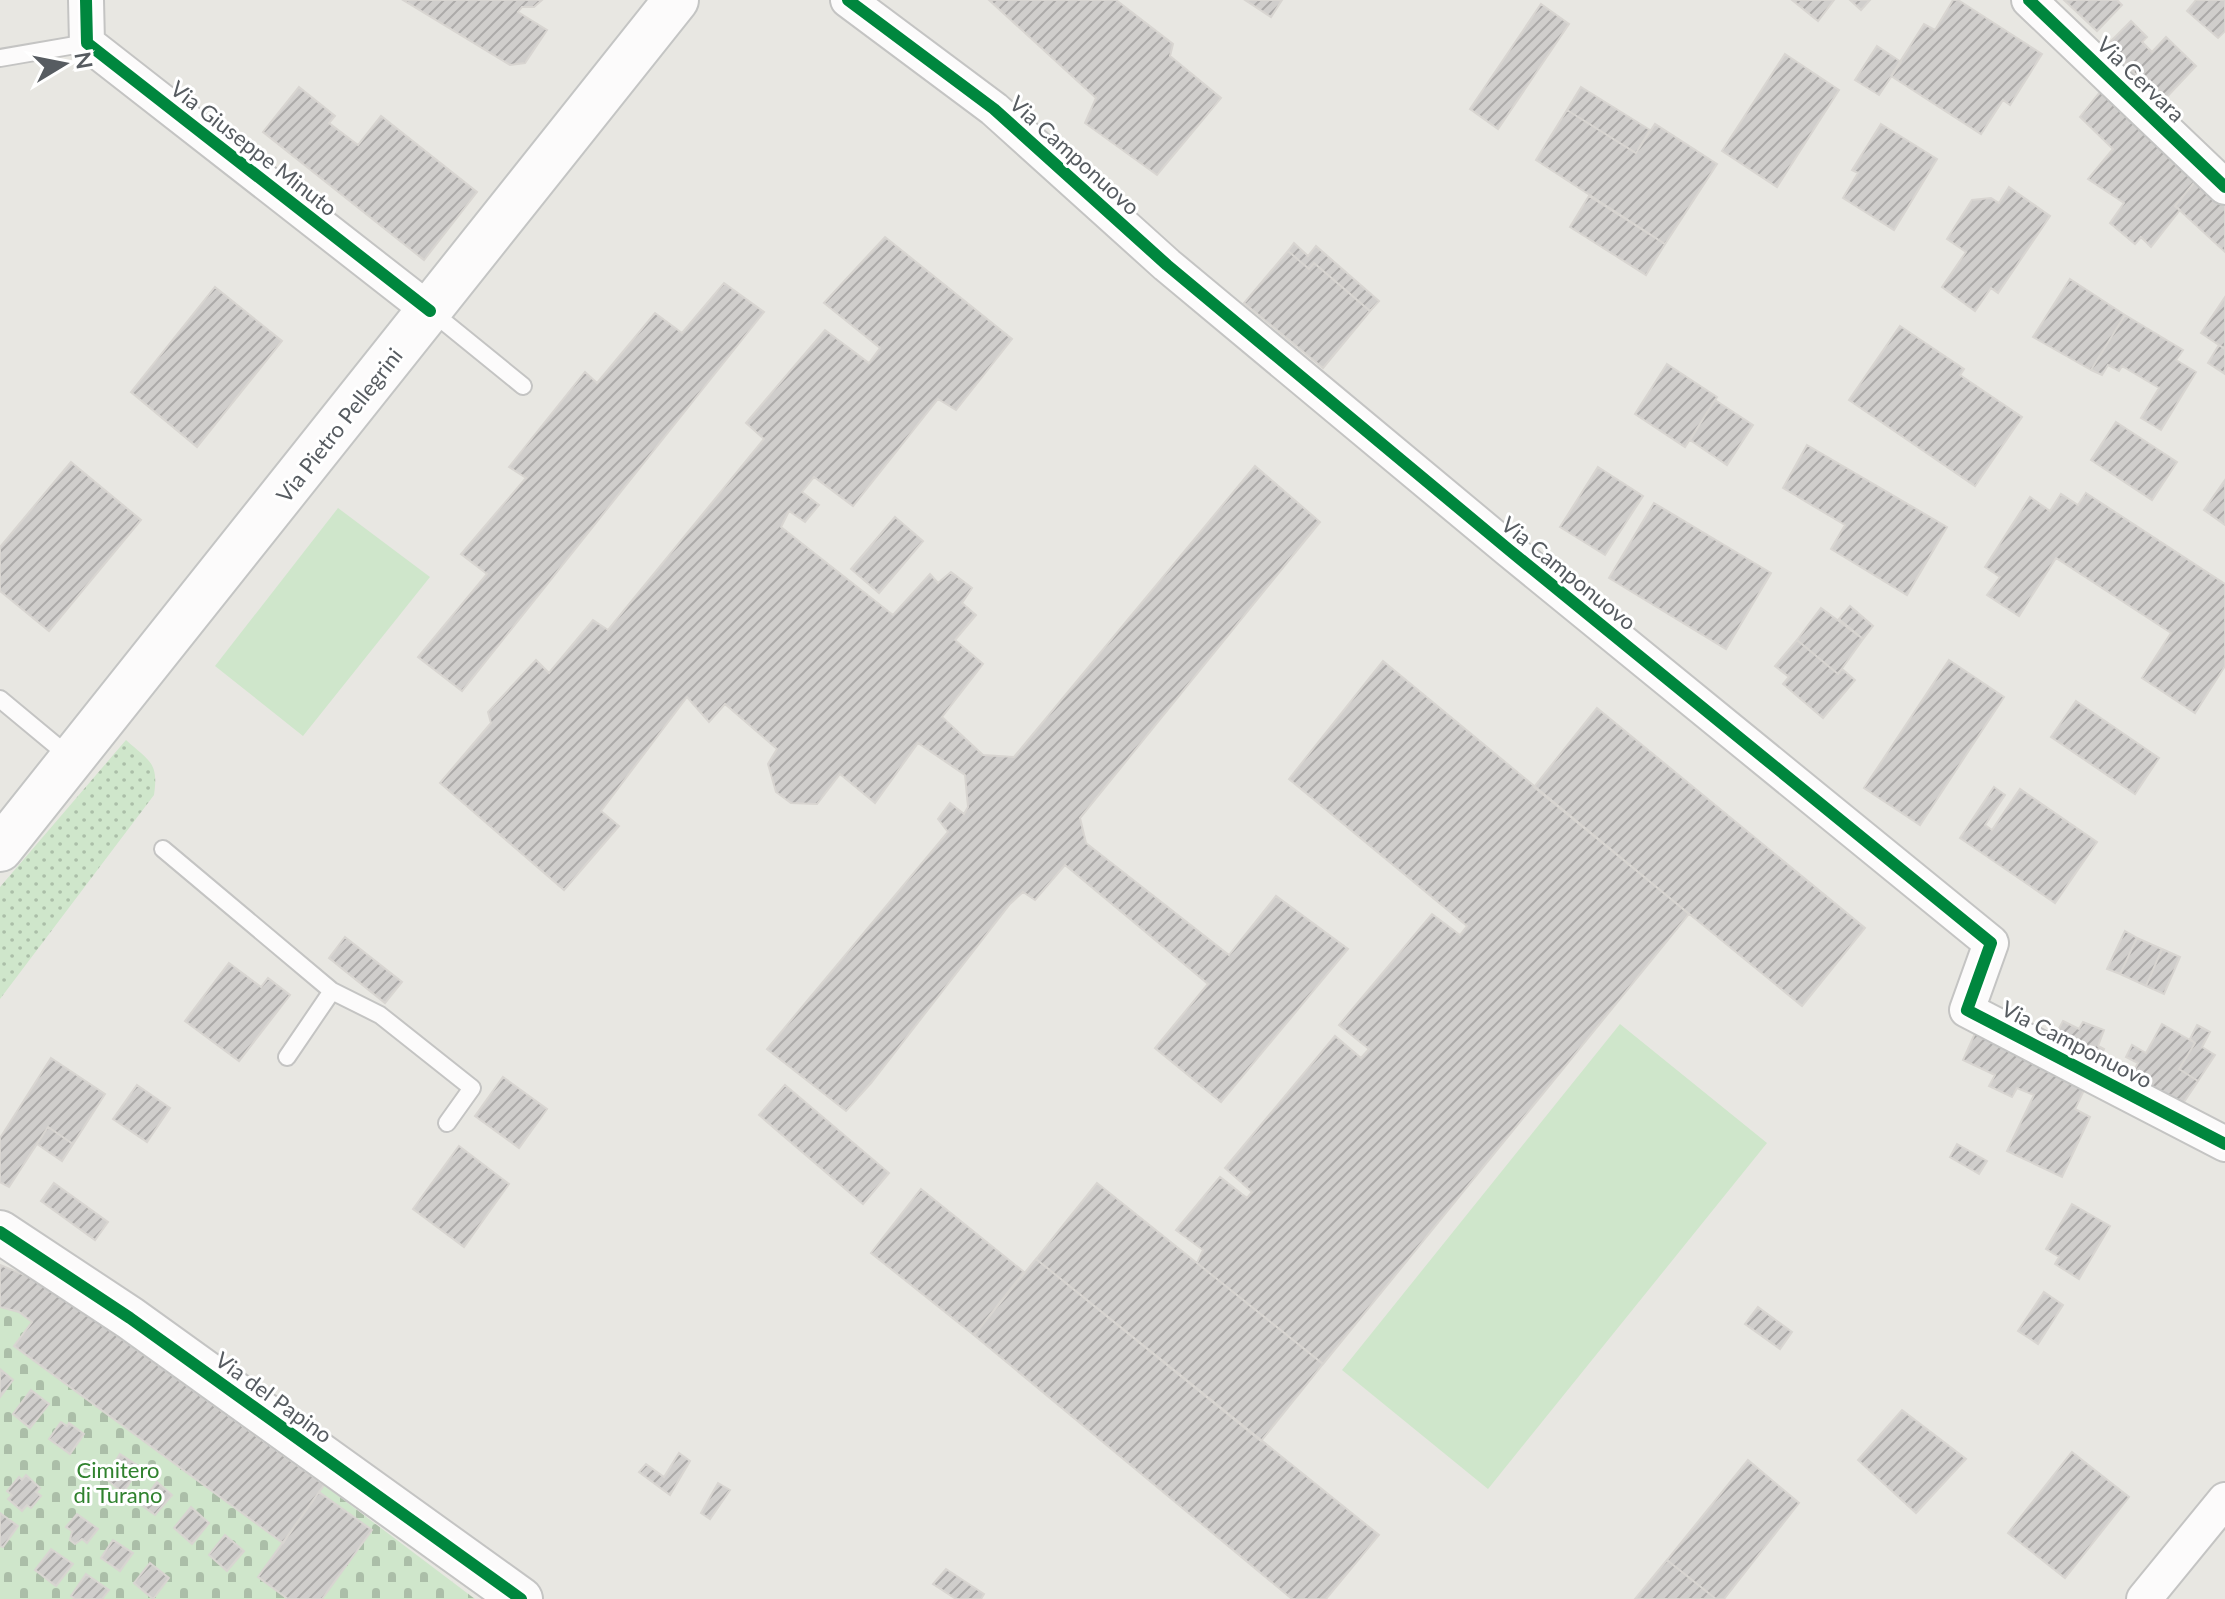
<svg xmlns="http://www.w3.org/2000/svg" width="2225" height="1599" viewBox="0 0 2225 1599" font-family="Lato,sans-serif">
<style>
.grass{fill:url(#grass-dots)}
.cemetery{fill:url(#cemetery-stones)}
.park{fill:#cfe6cb}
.building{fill:url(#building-hatch);stroke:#d8d5d1;stroke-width:2}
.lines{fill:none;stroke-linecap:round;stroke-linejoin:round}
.service-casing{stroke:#c4c4c3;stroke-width:20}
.minor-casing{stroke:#c4c4c3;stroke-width:38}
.tertiary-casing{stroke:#c4c4c3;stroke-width:46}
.secondary-casing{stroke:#c4c5c4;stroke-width:48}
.service{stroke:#fcfbfb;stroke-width:16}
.minor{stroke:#fcfbfb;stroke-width:34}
.tertiary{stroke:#fcfbfb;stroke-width:42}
.secondary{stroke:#fcfbfb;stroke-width:44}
.cycleway-casing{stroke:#fff;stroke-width:17}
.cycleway{stroke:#00873e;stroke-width:12}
.labels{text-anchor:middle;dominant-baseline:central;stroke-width:6;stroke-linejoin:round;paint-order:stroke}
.street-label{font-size:22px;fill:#575c61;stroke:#fff}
.park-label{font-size:22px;fill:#30822e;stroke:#fff}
</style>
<defs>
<pattern id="grass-dots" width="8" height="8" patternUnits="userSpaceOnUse" patternTransform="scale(2)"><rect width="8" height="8" fill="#cfe6cb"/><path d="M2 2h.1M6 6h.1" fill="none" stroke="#abbea8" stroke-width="1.8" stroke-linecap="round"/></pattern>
<pattern id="cemetery-stones" width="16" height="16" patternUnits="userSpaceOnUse" patternTransform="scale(2)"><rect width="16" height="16" fill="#cfe6cb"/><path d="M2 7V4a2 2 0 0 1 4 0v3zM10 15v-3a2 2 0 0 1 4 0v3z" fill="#abbea8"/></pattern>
<pattern id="building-hatch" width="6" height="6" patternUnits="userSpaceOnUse" patternTransform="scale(2)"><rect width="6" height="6" fill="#d0cecc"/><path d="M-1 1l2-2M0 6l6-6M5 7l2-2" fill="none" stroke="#acaaa9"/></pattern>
</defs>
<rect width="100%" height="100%" fill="#e8e7e2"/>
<path class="grass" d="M126 740C149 761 159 762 154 795L0 999V887Z"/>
<path class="cemetery" d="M0 1265 32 1278 59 1294 324 1485 475 1599H0Z"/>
<path class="park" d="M338 508 430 577 303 736 215 666Z
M1620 1024 1767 1143 1488 1489 1342 1370Z"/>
<path class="building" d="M403 0H542L534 7H522L518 12 547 30 525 63 510 65Z
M989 0H1116L1173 44 1170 56 1221 98 1157 175 1085 123 1096 98Z
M1245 0H1282L1271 17Z
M1792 0H1834L1818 21Z
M1850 0H1870L1861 10Z
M1953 0H1958L2042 54 2010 105 2003 100 1981 134 1891 76 1924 24 1935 30Z
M2064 0H2117L2122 5 2097 31Z
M2196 0H2225V31L2218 38 2187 11Z
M1541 4 1569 24 1498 129 1470 109Z
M2131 21 2147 37 2142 42 2152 52 2166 37 2196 66 2163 101 2106 46Z
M1877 46 1901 62 1879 95 1855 80Z
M1785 54 1839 90 1777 187 1722 151Z
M2108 82 2202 173 2175 206 2180 210 2151 247 2141 237 2135 244 2110 223 2124 203 2088 179 2113 149 2080 117Z
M299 87 335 116 329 123 358 145 381 116 477 192 424 260 263 132Z
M1581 87 1650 130 1636 153 1567 110Z
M1567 110 1636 153 1655 124 1717 164 1665 244 1536 160Z
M1881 124 1937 159 1894 230 1843 198 1858 173 1852 170Z
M2202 173 2225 197V252L2175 206Z
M2009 187 2050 216 1998 293 1991 288 1975 311 1942 287 1966 252 1947 239 1972 200 1991 198 1999 203Z
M1589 196 1665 244 1646 275 1570 227Z
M885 237 1012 339 956 410 938 399 853 506 814 477 802 492 819 505 805 522 789 511 781 527 893 615 930 574 938 583 951 572 972 588 962 603 976 615 955 640 983 664 942 717 983 755 1014 757 1255 466 1320 522 1080 818 1086 843 1229 955 1276 896 1348 949 1221 1102 1155 1048 1208 984 1065 865 1035 900 1023 892 1010 904 871 1083 846 1111 767 1049 948 832 938 819 950 803 964 814 968 807 965 775 918 743 875 803 840 774 817 804 791 803 776 792 768 764 777 749 725 704 709 722 687 697 601 811 619 826 564 890 440 783 491 723 488 712 536 660 549 673 593 620 608 630 764 439 746 423 825 330 869 363 880 348 824 303Z
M1294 243 1308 256 1316 246 1379 301 1370 311 1314 263 1309 269 1288 251Z
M1288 251 1309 269 1314 263 1370 311 1323 368 1244 303Z
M2070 279 2125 315 2091 370 2033 337Z
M724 283 764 312 462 691 418 657 487 574 461 554 526 478 509 467 585 372 597 383 655 313 682 333Z
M215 287 282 341 197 447 131 392Z
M2225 297V349L2201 333Z
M2125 315 2183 350 2176 360 2196 372 2161 430 2141 418 2159 388 2122 366 2119 371 2108 365 2102 375 2091 370Z
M1900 326 1964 369 1960 375 2022 417 1975 486 1849 400Z
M2219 345 2225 349V374L2208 363Z
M1667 364 1717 397 1685 447 1635 414Z
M1715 400 1753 425 1727 465 1690 440Z
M2116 422 2177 462 2152 500 2091 460Z
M1807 445 1947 527 1907 595 1831 549 1845 525 1783 488Z
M71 462 141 520 49 631 0 591V547Z
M1598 467 1643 496 1605 555 1560 527Z
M2225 480V525L2204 510Z
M2086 493 2225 584V666L2195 713 2142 678 2171 633 2056 558 2019 616 1987 595 2000 577 1985 567 2030 497 2050 511 2061 494 2078 505Z
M1654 503 1771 573 1726 649 1609 578Z
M895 517 923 541 879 593 851 569Z
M1850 606 1873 626 1863 639 1839 619Z
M1821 608 1863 639 1838 674 1797 640Z
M1797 640 1838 674 1842 669 1855 680 1823 718 1783 684 1789 677 1775 666Z
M1949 660 2004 697 1920 825 1864 788Z
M1383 661 1689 914 1323 1364 1197 1263 1203 1250 1176 1230 1220 1177 1247 1198 1252 1192 1225 1168 1335 1036 1361 1058 1369 1049 1339 1025 1432 914 1460 935 1467 926 1289 779Z
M2076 701 2159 758 2135 794 2051 737Z
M1597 708 1865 928 1802 1006 1534 787Z
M1994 787 2005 795 1985 825 1992 830 2020 789 2097 842 2055 903 1960 838Z
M2125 931 2137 938 2120 974 2107 969Z
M345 937 402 982 385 1003 329 958Z
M2137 938 2162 949 2146 986 2120 974Z
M2162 949 2180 957 2164 994 2146 986Z
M229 963 261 987 268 978 290 995 239 1061 185 1021Z
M2063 1021 2079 1029 2083 1022 2104 1030 2098 1046 2104 1049 2097 1065 2051 1043Z
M2162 1024 2195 1043 2179 1069 2198 1081 2180 1108 2129 1080 2138 1063 2126 1057 2132 1045 2146 1053Z
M2197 1025 2210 1032 2202 1047 2215 1055 2198 1081 2179 1069 2195 1043 2190 1039Z
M1976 1031 2087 1084 2075 1109 2090 1117 2062 1177 2007 1151 2034 1095 2017 1088 2012 1097 1989 1086 1995 1075 1963 1060Z
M51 1058 105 1094 73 1144 48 1127 9 1187 0 1182V1138Z
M503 1077 547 1109 519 1148 475 1116Z
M137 1085 170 1108 147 1142 113 1119Z
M785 1085 889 1173 863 1204 759 1115Z
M48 1127 73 1144 62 1161 37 1144Z
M1957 1144 1987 1161 1979 1174 1950 1157Z
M459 1146 509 1184 464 1247 413 1209Z
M54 1183 108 1222 95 1240 41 1201Z
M1097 1183 1323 1364 1261 1441 1036 1259Z
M921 1189 1024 1272 974 1335 871 1253Z
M2072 1204 2110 1226 2079 1279 2055 1264 2059 1257 2046 1249Z
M1036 1259 1379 1535 1326 1599H1292L974 1335Z
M0 1265 32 1278 59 1294 324 1485 283 1543 14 1346 32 1322 19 1312 0 1307Z
M2044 1292 2063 1305 2038 1344 2018 1331Z
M1758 1307 1792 1332 1780 1349 1745 1324Z
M0 1369 13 1380 0 1397Z
M31 1390 49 1404 30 1428 13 1414Z
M1902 1410 1966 1459 1916 1513 1858 1460Z
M61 1422 67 1426 69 1423 84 1434 70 1454 49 1439Z
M2072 1452 2129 1497 2065 1578 2008 1533Z
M679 1453 690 1461 670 1495 639 1472 646 1464 664 1477Z
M120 1454 140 1467 123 1493 105 1478Z
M1748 1460 1799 1503 1724 1599H1716L1667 1560Z
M26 1475 40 1488 36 1492 41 1496 31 1508 27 1505 22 1511 8 1499 12 1495 7 1491 19 1477 22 1480Z
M157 1482 172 1495 155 1515 140 1504Z
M718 1483 730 1490 710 1519 701 1513Z
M319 1492 372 1530 322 1599H288L258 1577Z
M191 1507 209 1523 192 1544 174 1528Z
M0 1513 18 1526 3 1547 0 1546Z
M77 1514 98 1529 87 1543 82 1539 75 1544 70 1540 72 1531 66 1527Z
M225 1535 244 1551 227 1571 209 1555Z
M113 1540 133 1553 120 1571 101 1558Z
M51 1549 73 1564 56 1586 35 1570Z
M1667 1560 1716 1599H1635Z
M150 1563 169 1578 153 1599 134 1583Z
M946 1569 984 1594 981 1599H956L933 1584Z
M86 1574 109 1590 102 1599H75L71 1596Z"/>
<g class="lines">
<g class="service-casing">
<path id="service" d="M0 58 87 43
M432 312 523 386
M0 699 71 758
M163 849 332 991 380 1015 472 1088 447 1123
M287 1057 332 991"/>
</g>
<g class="minor-casing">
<path id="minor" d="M86 0 87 43 430 311
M848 0 994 109 1167 265 1508 549 1991 943 1967 1010 2225 1144
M2029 0 2225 187
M2144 1599 2225 1500"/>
</g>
<g class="tertiary-casing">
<path id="tertiary" d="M0 1232 130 1318 521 1599"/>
</g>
<g class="secondary-casing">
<path id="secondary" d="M0 849 676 0"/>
</g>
<use href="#service" class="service"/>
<use href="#minor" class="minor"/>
<use href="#tertiary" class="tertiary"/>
<use href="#secondary" class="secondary"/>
<g class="cycleway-casing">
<path id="cycleway" d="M86 0 87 43 430 311
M848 0 994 109 1167 265 1508 549 1991 943 1967 1010 2225 1144
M2029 0 2225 187
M0 1232 130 1318 521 1599"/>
</g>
<use href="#cycleway" class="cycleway"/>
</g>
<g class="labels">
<g class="street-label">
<text transform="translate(2141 79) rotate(44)">Via Cervara</text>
<text transform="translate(254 148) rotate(38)">Via Giuseppe Minuto</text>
<text transform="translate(1075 155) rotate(42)">Via Camponuovo</text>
<text transform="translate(339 425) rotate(-52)">Via Pietro Pellegrini</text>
<text transform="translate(1569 573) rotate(39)">Via Camponuovo</text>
<text transform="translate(2077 1044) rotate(27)">Via Camponuovo</text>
<text transform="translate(274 1397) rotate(36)">Via del Papino</text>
</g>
<g class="park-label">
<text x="118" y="1469">Cimitero<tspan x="118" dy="25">di Turano</tspan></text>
</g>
</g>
<g transform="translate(64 64) rotate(80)" stroke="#ffffff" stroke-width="6" paint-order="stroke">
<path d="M0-6L14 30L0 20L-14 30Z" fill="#575c61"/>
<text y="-12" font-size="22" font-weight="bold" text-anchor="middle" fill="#575c61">N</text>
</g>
</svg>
